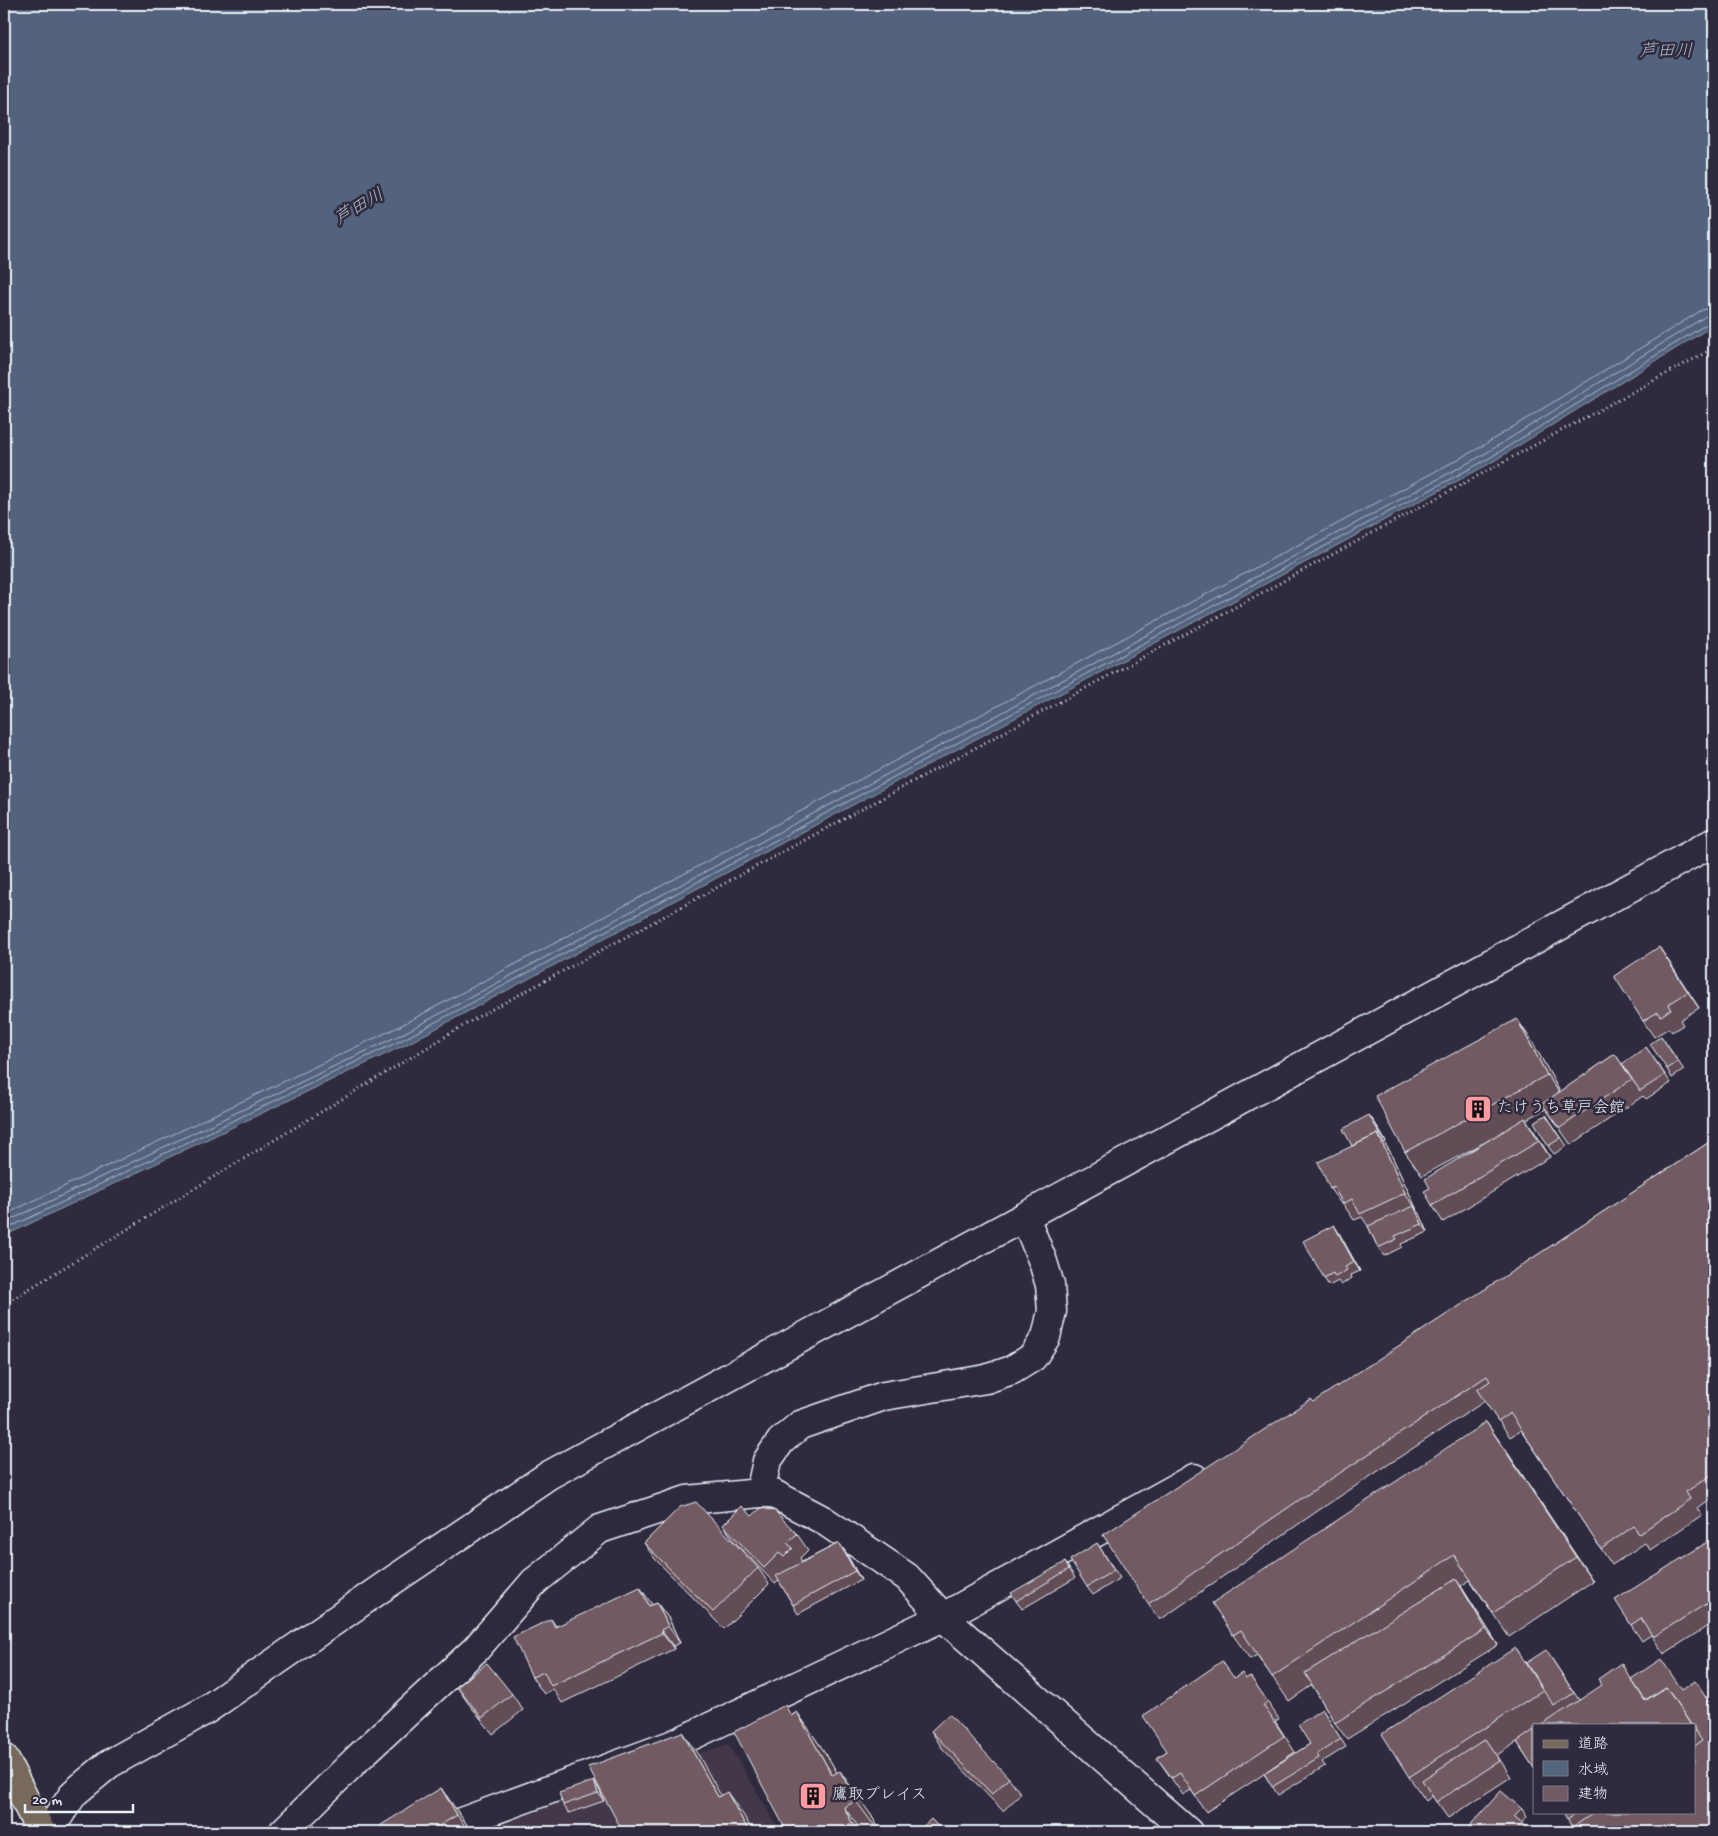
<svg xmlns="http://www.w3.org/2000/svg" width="1718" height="1836" viewBox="0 0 1718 1836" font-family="'Gochi Hand','Klee One',sans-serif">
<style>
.built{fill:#433849}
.water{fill:#53647d;stroke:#8f9cae}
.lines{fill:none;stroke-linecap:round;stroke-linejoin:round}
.shore{stroke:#acb9c7;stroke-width:1}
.street-casing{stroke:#e8f1f8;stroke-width:31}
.secondary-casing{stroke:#e8f1f8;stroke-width:31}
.primary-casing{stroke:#e8f1f8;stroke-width:31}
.path{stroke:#e8f1f8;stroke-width:3;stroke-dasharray:1 4;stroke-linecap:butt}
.street{stroke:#2f2a3d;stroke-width:28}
.secondary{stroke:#2f2a3d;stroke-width:28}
.primary{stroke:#77695c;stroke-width:28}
.wall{fill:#624d56;stroke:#e8f1f8}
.shaded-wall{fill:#503f46;stroke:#e8f1f8}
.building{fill:#725a64;stroke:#e8f1f8}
.labels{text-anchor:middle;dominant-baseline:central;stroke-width:5;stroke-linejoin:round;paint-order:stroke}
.poi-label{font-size:16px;fill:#e8f1f8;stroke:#2f2a3d;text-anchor:start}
.water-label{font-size:18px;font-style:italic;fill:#acb9c7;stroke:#2f2a3d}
</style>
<rect width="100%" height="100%" fill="#2f2a3d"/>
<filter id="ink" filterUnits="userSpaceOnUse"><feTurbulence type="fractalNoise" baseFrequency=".02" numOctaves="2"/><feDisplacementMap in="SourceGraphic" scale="10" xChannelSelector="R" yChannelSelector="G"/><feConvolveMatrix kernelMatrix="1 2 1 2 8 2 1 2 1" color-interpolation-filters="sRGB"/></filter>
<g filter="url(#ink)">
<path class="built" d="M728 1744 781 1832H492L487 1824Z"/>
<path class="water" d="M4 4H1714V325L1489 464 407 1044 4 1236Z"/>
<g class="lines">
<path class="shore" d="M4 1215 398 1027 1479 448 1702 310 1714 307
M4 1223 402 1034 1483 455 1706 316 1714 315
M4 1230 404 1039 1486 460 1710 322 1714 321"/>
<g class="street-casing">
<path id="street" d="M534 1582 600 1529 687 1500 760 1493H772L823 1520 907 1577 943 1617 1188 1832
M434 1832 674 1744 943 1617 1194 1478"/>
</g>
<g class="secondary-casing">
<path id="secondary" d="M760 1493 767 1461 781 1441 800 1425 884 1396 986 1379 1012 1370 1033 1357 1046 1337 1052 1311 1050 1285 1043 1262 1025 1217
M48 1832 74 1793 109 1764 206 1710 386 1585 549 1475 1714 842
M283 1832 358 1758 476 1649 534 1582"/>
</g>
<g class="primary-casing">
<path id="primary" d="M4 1758 41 1832"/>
</g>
<path class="path" d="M4 1304 476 1018 1714 348"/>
<use href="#street" class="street"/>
<use href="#secondary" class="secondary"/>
<use href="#primary" class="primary"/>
</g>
<path class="wall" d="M1659 947 1699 1008 1680 1020 1683 1025 1672 1032 1669 1028 1654 1037 1643 1021Z
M1517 1019 1533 1043 1560 1092 1615 1054 1636 1085 1646 1047 1671 1083 1646 1099 1643 1096 1571 1145 1546 1109 1526 1120 1550 1157 1443 1222 1432 1205 1491 1139 1422 1176 1405 1152Z
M1661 1036 1684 1070 1672 1078 1667 1069Z
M1369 1115 1375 1123 1386 1142 1384 1143 1389 1150 1416 1208 1420 1214 1428 1232 1401 1244 1402 1247 1384 1256 1378 1248 1368 1226 1362 1217 1354 1220 1343 1204 1342 1205 1330 1189Z
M1546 1115 1567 1146 1554 1154 1548 1146Z
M1714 1139V1497L1697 1508 1702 1515 1650 1550 1645 1543 1612 1565 1521 1430 1510 1437 1485 1401 1319 1510 1160 1620 1148 1604 1311 1399 1314 1402Z
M1334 1225 1339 1233 1360 1271 1351 1275 1352 1278 1341 1285 1338 1281 1329 1286 1324 1278Z
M1503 1446 1593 1581 1509 1637 1470 1580 1461 1586 1498 1645 1347 1739 1335 1723 1312 1685 1289 1701 1257 1655 1250 1659 1233 1635Z
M752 1516 797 1534 808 1550 800 1558 802 1562 839 1543 845 1551 861 1580 798 1614 793 1605 779 1581 775 1584 734 1541 723 1525Z
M1714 1538V1622L1664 1654 1651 1635 1642 1641 1631 1625Z
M644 1543 758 1568 769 1584 724 1629 655 1559Z
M1097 1543 1120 1578 1093 1595 1087 1587Z
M1065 1562 1075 1578 1022 1609 1016 1601Z
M651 1603 652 1605 657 1603 669 1619 680 1643 673 1646 674 1649 562 1703 553 1689 544 1694 532 1677 551 1619 556 1626Z
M1515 1648 1526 1663 1552 1659 1579 1700 1631 1679 1682 1690 1707 1697 1714 1709V1832H1577L1563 1812H1694V1725H1534V1768L1517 1742 1497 1755 1511 1777 1448 1818 1432 1796 1426 1801 1409 1777Z
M1250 1676 1279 1719 1275 1721 1295 1752 1267 1771 1310 1744 1322 1709 1346 1747 1322 1762 1325 1766 1278 1795 1264 1774 1206 1812 1191 1790 1183 1795 1157 1758 1167 1751 1234 1678 1246 1679Z
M457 1687 512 1694 523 1710 493 1734 468 1703Z
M797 1712 828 1757 837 1773 871 1815 881 1832H787L792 1715Z
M931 1731 1009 1778 1021 1794 1003 1811 942 1748Z
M594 1781 599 1789 604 1801 569 1813 563 1805Z
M441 1788 472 1832H385Z"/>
<path class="shaded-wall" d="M1659 947 1670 963 1699 1008 1688 992Z
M1517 1019 1533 1043 1564 1099 1547 1075Z
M1369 1115 1375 1123 1386 1142 1380 1134Z
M1525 1118 1536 1134 1550 1157 1539 1141Z
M1378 1134 1389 1150 1416 1208 1420 1214 1428 1232 1422 1224 1415 1207 1405 1193Z
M1334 1225 1339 1233 1360 1271 1354 1262Z
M1486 1422 1503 1446 1593 1581 1576 1557Z
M839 1543 845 1551 861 1580 855 1571Z
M1456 1579 1467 1596 1498 1645 1486 1629Z
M640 1587 651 1603 660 1623 649 1606Z
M657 1603 669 1619 680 1643 668 1626Z
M661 1630 673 1646 674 1649 662 1633Z
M797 1712 828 1757 854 1802 832 1775Z
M682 1732 699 1756 735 1821 718 1797Z
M840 1771 871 1815 881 1832H879L856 1801Z
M594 1781 599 1789 604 1801 598 1793Z
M441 1788 472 1832H469L457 1815Z
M727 1792 744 1816 753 1832H749Z
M844 1807 862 1832H859L852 1823Z
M1522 1809 1527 1817 1520 1825 1514 1817Z"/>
<path class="building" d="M1659 947 1688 992 1669 1004 1671 1009 1661 1016 1658 1012 1643 1021 1614 976Z
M1517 1019 1547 1075 1405 1152 1375 1096Z
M1661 1036 1678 1062 1667 1069 1650 1044Z
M1646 1047 1665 1075 1640 1091 1622 1064Z
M1615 1054 1632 1079 1560 1128 1542 1104Z
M1369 1115 1380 1134 1378 1135V1134L1352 1146 1343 1129Z
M1546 1115 1561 1138 1548 1146 1534 1122Z
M1525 1118 1539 1141 1432 1205 1424 1191 1430 1188 1425 1179Z
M1378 1134 1405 1193 1360 1214 1352 1199 1343 1204 1334 1187 1330 1189 1318 1162Z
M1714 1139V1473L1686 1492 1690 1499 1639 1534 1634 1526 1601 1549 1510 1413 1498 1421 1477 1390 1490 1381 1487 1376 1308 1494 1148 1604 1103 1535 1311 1399 1313 1402Z
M1414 1206 1422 1224 1395 1236 1397 1239 1378 1248 1368 1226Z
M1334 1225 1354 1262 1345 1267 1347 1270 1335 1277 1333 1273 1324 1278 1303 1241Z
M1486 1422 1576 1557 1493 1613 1454 1555 1272 1677 1241 1630 1233 1635 1212 1603Z
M696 1502 758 1568 713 1612 644 1543 680 1507Z
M742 1506 752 1516 761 1508 775 1511 797 1534 787 1543 793 1548 784 1557 779 1553 764 1568 723 1525Z
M1714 1538V1599L1653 1637 1641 1618 1631 1625 1615 1600Z
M839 1543 855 1571 793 1605 776 1576Z
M1097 1543 1114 1570 1087 1587 1070 1560Z
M1065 1562 1069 1569 1016 1601 1011 1593Z
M1456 1579 1486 1629 1335 1723 1305 1673Z
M640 1587 649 1606 657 1603 668 1626 661 1630 662 1633 551 1686 544 1672 532 1677 513 1637 551 1619 555 1627Z
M1515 1648 1543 1690 1409 1777 1382 1734Z
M1546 1650 1574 1693 1554 1706 1526 1663Z
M1661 1659 1682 1690 1695 1681 1714 1710V1832H1577L1573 1827 1595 1812H1694V1746L1702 1741 1694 1729V1725H1691L1666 1687 1645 1700 1631 1679Z
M1222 1661 1234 1678 1242 1673 1246 1679 1250 1676 1268 1702 1263 1705 1284 1736 1195 1796 1180 1773 1172 1778 1157 1758 1167 1751 1143 1716Z
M487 1663 512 1694 482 1718 457 1687Z
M1621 1663 1645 1701 1666 1687 1691 1725H1542L1602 1685 1598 1679Z
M785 1705 791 1716 797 1712 832 1775 840 1771 856 1801 844 1807 852 1823 834 1832H787L734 1732Z
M1322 1709 1341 1739 1317 1754 1319 1758 1272 1787 1264 1773 1310 1744 1298 1725Z
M949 1714 1009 1778 992 1794 931 1731Z
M1534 1730V1768L1517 1742Z
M682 1732 718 1797 727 1792 749 1832H623L588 1767Z
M1485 1739 1500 1761 1436 1802 1422 1780Z
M594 1781 598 1793 563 1805 559 1793Z
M441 1788 457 1815 439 1826 443 1832H385L381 1825Z
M1501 1791 1522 1809 1514 1817 1532 1832H1464Z
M1563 1812H1578L1567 1819Z
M931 1819 944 1832H917Z"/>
</g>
<defs>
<g id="building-square" transform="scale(1.4375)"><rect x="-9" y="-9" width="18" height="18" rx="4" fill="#ff9aa2" stroke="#2f2a3d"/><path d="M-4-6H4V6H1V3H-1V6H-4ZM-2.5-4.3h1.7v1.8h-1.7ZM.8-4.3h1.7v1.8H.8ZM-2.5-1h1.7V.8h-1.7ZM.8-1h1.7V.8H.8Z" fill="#111"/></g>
</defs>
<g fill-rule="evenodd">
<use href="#building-square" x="1478" y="1109"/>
<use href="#building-square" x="813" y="1796"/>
</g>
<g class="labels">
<g class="poi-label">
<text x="1497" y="1109">たけうち草戸会館</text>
<text x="832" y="1796">鷹取プレイス</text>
</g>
<g class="water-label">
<text x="1666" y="52">芦田川</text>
<text transform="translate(360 208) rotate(-30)">芦田川</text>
</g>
</g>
<rect width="1718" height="1836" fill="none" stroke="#2f2a3d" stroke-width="20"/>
<rect x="10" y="10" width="1698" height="1816" fill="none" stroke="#e8f1f8" stroke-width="2" filter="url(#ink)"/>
<rect x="1533" y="1724" width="162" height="90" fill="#2f2a3d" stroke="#797a88"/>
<rect x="1543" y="1740" width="25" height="8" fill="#77695c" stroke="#797a88"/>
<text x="1578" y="1748" font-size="15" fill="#e8f1f8">道路</text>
<rect x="1543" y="1761" width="25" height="15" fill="#53647d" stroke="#797a88"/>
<text x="1578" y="1774" font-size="15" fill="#e8f1f8">水域</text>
<rect x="1543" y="1786" width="25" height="15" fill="#725a64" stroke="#797a88"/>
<text x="1578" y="1798" font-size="15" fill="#e8f1f8">建物</text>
<path d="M25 1804v8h108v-8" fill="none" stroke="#e8f1f8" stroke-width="2.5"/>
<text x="32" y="1804" font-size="15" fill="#e8f1f8" stroke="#2f2a3d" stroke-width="4" paint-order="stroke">20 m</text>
</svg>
